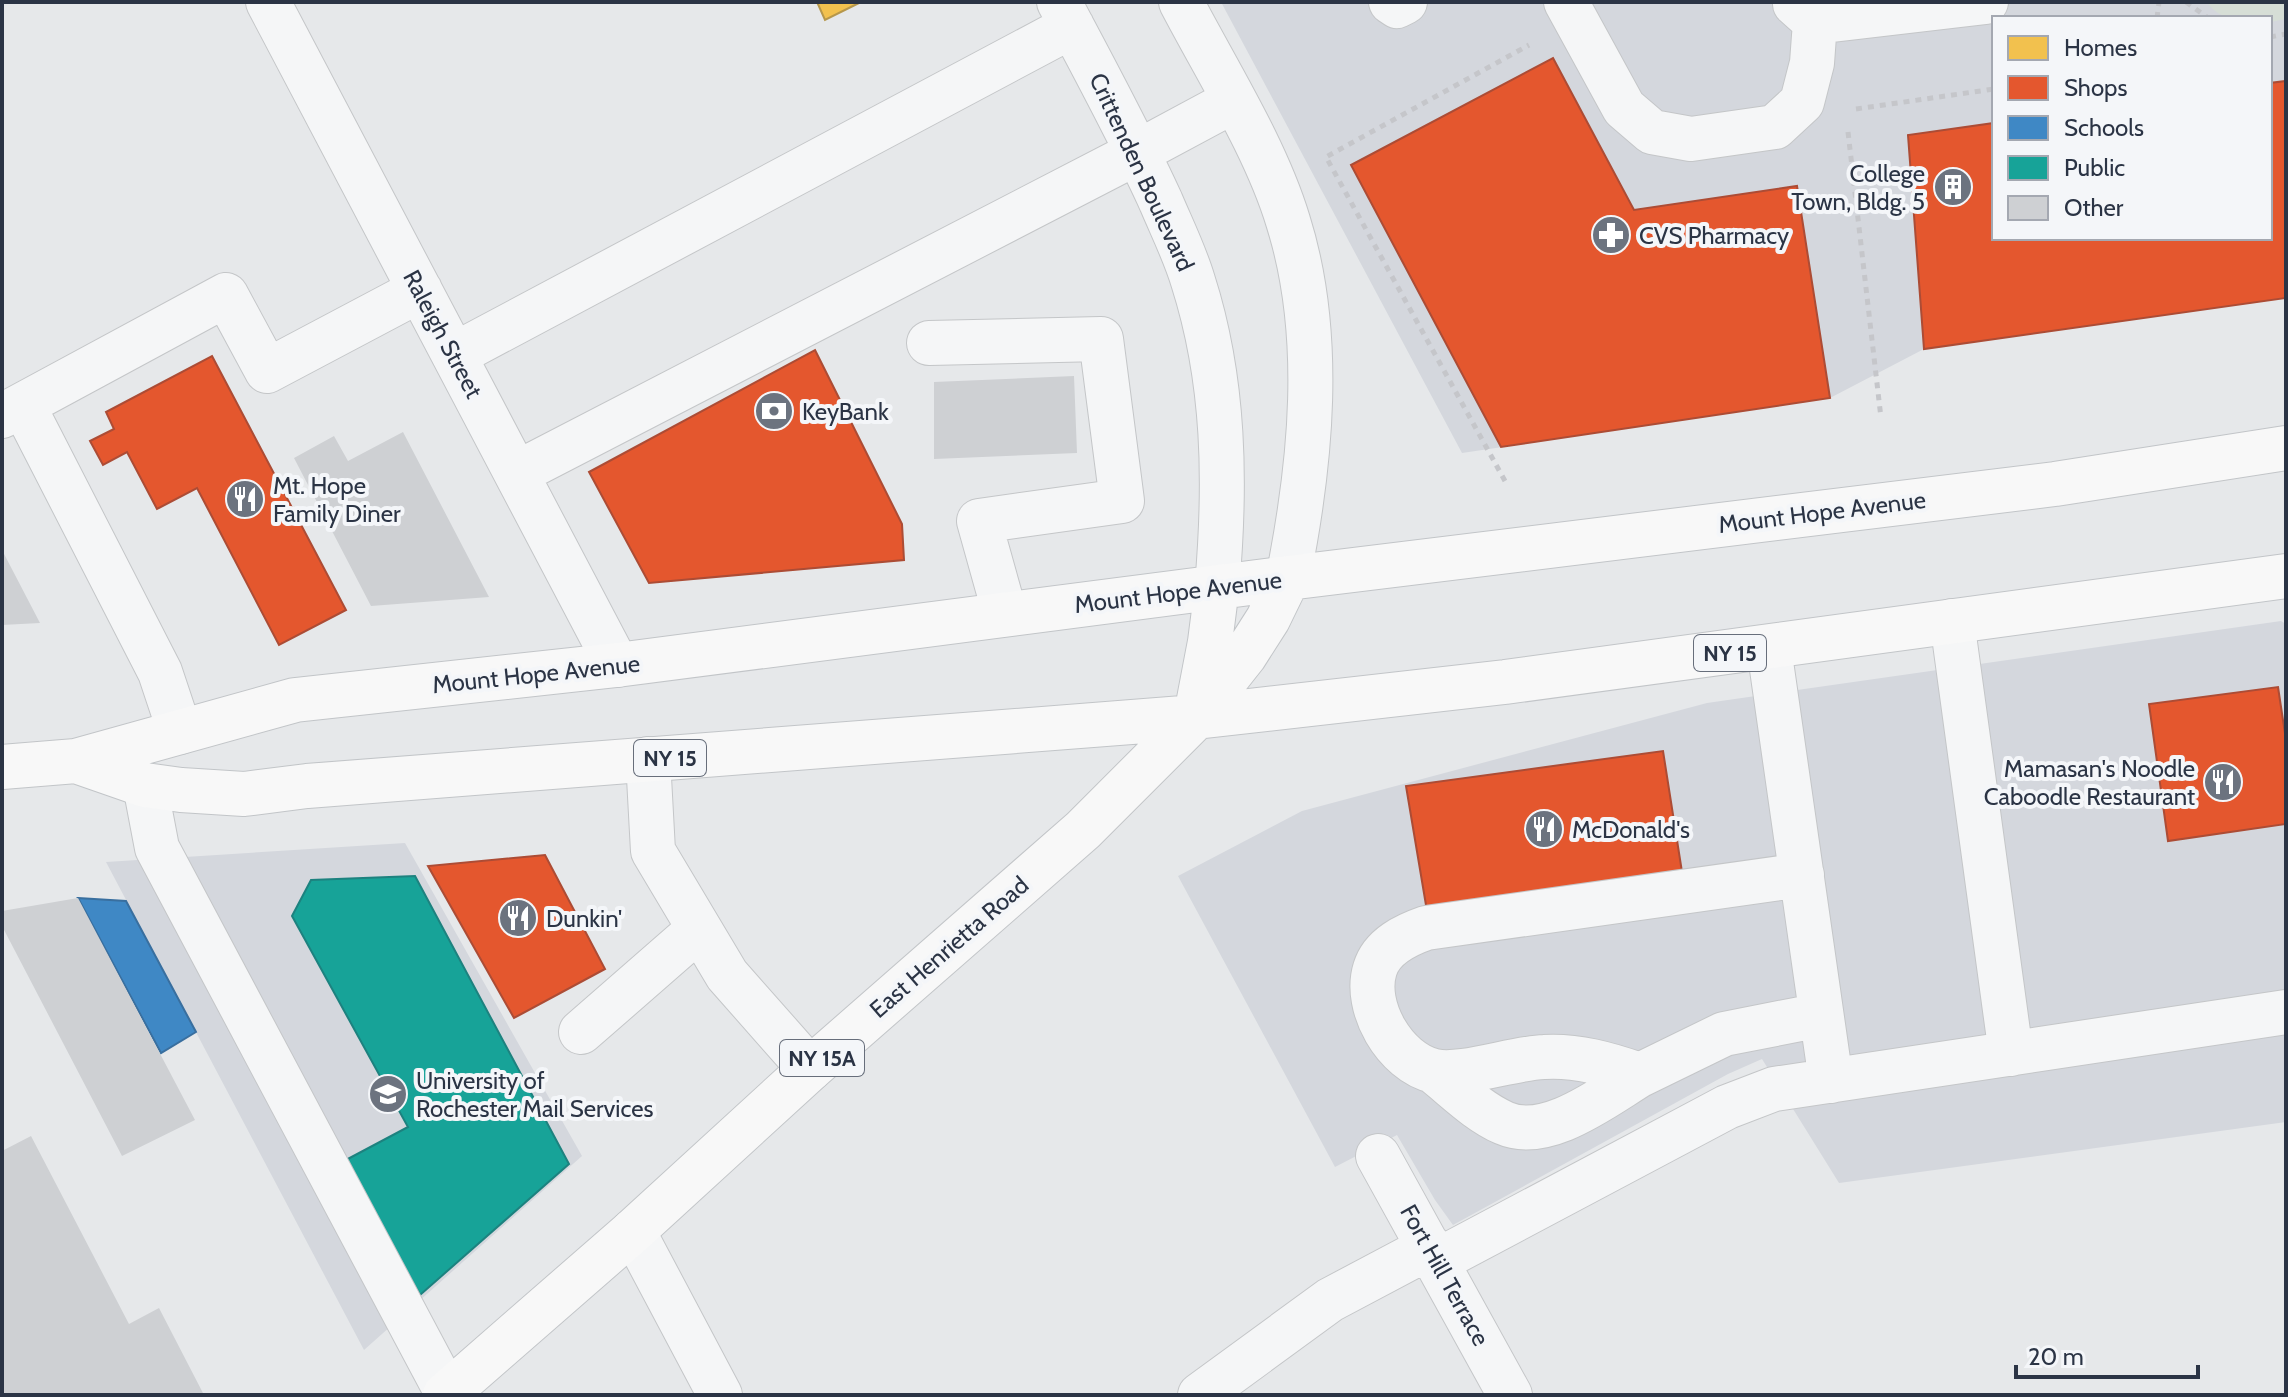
<svg xmlns="http://www.w3.org/2000/svg" width="2288" height="1397" viewBox="0 0 2288 1397" font-family="Cabin,sans-serif">
<style>
.built{fill:#d4d7dd;fill-rule:evenodd}
.green{fill:#d6ded6}
.homes{fill:#f2c14e;stroke:#b6974b;stroke-width:2}
.shops{fill:#e4572e;stroke:#ac4c35;stroke-width:2}
.schools{fill:#3f88c5;stroke:#396f9f;stroke-width:2}
.public{fill:#17a398;stroke:#1d827f;stroke-width:2}
.building{fill:#ced0d3}
.lines{fill:none;stroke-linecap:round;stroke-linejoin:round}
.minor-casing{stroke:#c4c6c8;stroke-width:46}
.major-casing{stroke:#c2c5c8;stroke-width:46}
.path{stroke:#c5c6ca;stroke-width:5;stroke-dasharray:6 6;stroke-linecap:butt}
.minor{stroke:#f5f6f7;stroke-width:44}
.major{stroke:#f8f8f8;stroke-width:44}
.labels{text-anchor:middle;dominant-baseline:central;stroke-width:8;stroke-linejoin:round;paint-order:stroke}
.shield{fill:#f4f6f9;stroke:#676e7b;stroke-width:2}
.shield-label{font-size:22px;font-weight:bold;fill:#2b3445}
.street-label{font-size:24px;fill:#2b3445;stroke:#f4f6f9}
.poi-label{font-size:24px;fill:#2b3445;stroke:#f4f6f9;text-anchor:start}
</style>
<rect width="100%" height="100%" fill="#e6e8ea"/>
<path class="built" d="M1221 2H2286V298L1924 349 1830 398 1462 453ZM1994 18H2270V238H1994Z
M2281 621 2286 624V1122L1839 1183 1762 1059 1728 1074 1453 1225 1435 1200 1397 1135 1335 1167 1178 876 1302 811 1707 703Z
M405 843 582 1156 364 1350 106 862Z"/>
<path class="green" d="M2207 2H2286V19L2270 22V18C2246 18 2221 24 2207 2Z"/>
<path class="homes" d="M817 2H861L825 20Z"/>
<path class="shops" d="M1553 58 1634 210 1797 186 1830 398 1501 447 1351 165Z
M2286 81V298L1924 349 1908 135 1994 123V238H2270V83Z
M815 350 902 524 904 560 649 583 589 472Z
M212 356 346 610 279 645 197 488 157 509 127 452 103 465 90 441 114 429 106 412Z
M2278 687 2286 740V824L2168 841 2149 704Z
M1663 751 1682 872 1427 911 1406 786Z
M545 855 605 969 514 1018 428 866Z"/>
<path class="schools" d="M78 898 126 901 196 1032 161 1053Z"/>
<path class="public" d="M415 876 569 1164 420 1295 344 1161 408 1127 292 916 311 880Z"/>
<path class="building" d="M1074 376 1077 453 934 459V382Z
M403 432 489 597 371 606 294 458 334 436 348 461Z
M2 550 40 623 2 625Z
M78 898 195 1120 122 1156 2 926V911Z
M31 1136 129 1324 159 1308 204 1395H2V1151Z"/>
<g class="lines">
<g class="minor-casing">
<path id="minor" d="M268 2 617 665
M1059 2C1094 68 1130 134 1161 202 1172 228 1185 254 1193 281 1225 381 1226 484 1217 587
M1181 2C1217 71 1266 148 1288 221 1324 335 1311 463 1288 578
M1391 2 1397 6 1405 2
M1566 2 1624 108 1652 132 1691 139 1775 127 1802 102 1812 63 1815 22
M1795 4 1815 22 1986 2
M929 343 1101 339 1122 501 979 521 1005 614
M454 355 1072 26
M23 405 160 672 180 732
M2 416 226 295 267 371 420 290
M517 473 1138 152 1233 101
M1952 621 2011 1054
M1769 648 1831 1081
M648 759 653 851 727 975 810 1069
M145 785 157 848 447 1393
M1802 875 1426 928C1406 935 1382 946 1375 969 1363 1007 1395 1062 1434 1071 1462 1077 1513 1058 1544 1057 1577 1055 1608 1064 1640 1075L1724 1034 1821 1015
M581 1032 699 929
M1433 1071C1456 1089 1477 1111 1504 1123 1547 1142 1605 1096 1640 1075
M1378 1156 1510 1395
M633 1231 720 1395
M1437 1261 1727 1107 1774 1089 2286 1012
M1200 1395 1330 1300 1430 1247"/>
</g>
<g class="major-casing">
<path id="major" d="M1197 710 1210 642 1217 587
M76 761 145 785 181 790 244 794 307 786 1196 717 1505 682 2286 576
M2 767 76 761 295 700 617 665 1288 578 2055 484 2286 448
M445 1395 633 1231 810 1069 1083 830 1196 717 1245 655 1268 619 1288 578"/>
</g>
<path class="path" d="M2186 2 2208 18
M2157 18 2159 2
M2270 37 2286 34
M1856 109 1994 89
M1848 132 1881 418
M1505 481 1326 157 1529 45"/>
<use href="#minor" class="minor"/>
<use href="#major" class="major"/>
</g>
<defs>
<g id="building-disc" transform="scale(2)"><circle r="9.5" fill="#6c737f" stroke="#f4f6f9"/><path d="M-4-6H4V6H1V3H-1V6H-4ZM-2.5-4.3h1.7v1.8h-1.7ZM.8-4.3h1.7v1.8H.8ZM-2.5-1h1.7V.8h-1.7ZM.8-1h1.7V.8H.8Z" fill="#fff"/></g>
<g id="pharmacy-disc" transform="scale(2)"><circle r="9.5" fill="#6c737f" stroke="#f4f6f9"/><path d="M-2-6h4v4h4v4h-4v4h-4v-4h-4v-4h4Z" fill="#fff"/></g>
<g id="bank-disc" transform="scale(2)"><circle r="9.5" fill="#6c737f" stroke="#f4f6f9"/><path d="M-6-4H6V4H-6ZM0-2.3a2.3 2.3 0 1 0 0 4.6a2.3 2.3 0 1 0 0-4.6Z" fill="#fff"/></g>
<g id="restaurant-disc" transform="scale(2)"><circle r="9.5" fill="#6c737f" stroke="#f4f6f9"/><path d="M-5-6h1v4h1v-4h1v4h1v-4h1v5L-1.5 .5V6h-2V.5L-5-1ZM5-6V6H3V1.5H1.5Q1.5-4 5-6Z" fill="#fff"/></g>
<g id="university-disc" transform="scale(2)"><circle r="9.5" fill="#6c737f" stroke="#f4f6f9"/><path d="M0-5L7-2L0 1L-7-2ZM-4 1L0 2.5L4 1V4Q0 6-4 4Z" fill="#fff"/></g>
</defs>
<g fill-rule="evenodd">
<use href="#building-disc" x="1953" y="187"/>
<use href="#pharmacy-disc" x="1611" y="235"/>
<use href="#bank-disc" x="774" y="411"/>
<use href="#restaurant-disc" x="245" y="499"/>
<use href="#restaurant-disc" x="2223" y="782"/>
<use href="#restaurant-disc" x="1544" y="829"/>
<use href="#restaurant-disc" x="518" y="918"/>
<use href="#university-disc" x="388" y="1094"/>
</g>
<g class="labels">
<g class="shield">
<rect x="1694" y="635" width="72" height="36" rx="6"/>
<rect x="634" y="740" width="72" height="36" rx="6"/>
<rect x="780" y="1040" width="84" height="36" rx="6"/>
</g>
<g class="shield-label">
<text x="1730" y="653">NY 15</text>
<text x="670" y="758">NY 15</text>
<text x="822" y="1058">NY 15A</text>
</g>
<g class="street-label">
<text transform="translate(1142 172) rotate(65)">Crittenden Boulevard</text>
<text transform="translate(443 334) rotate(62)">Raleigh Street</text>
<text transform="translate(1822 512) rotate(-7)">Mount Hope Avenue</text>
<text transform="translate(1178 592) rotate(-7)">Mount Hope Avenue</text>
<text transform="translate(536 674) rotate(-6)">Mount Hope Avenue</text>
<text transform="translate(949 947) rotate(-41)">East Henrietta Road</text>
<text transform="translate(1445 1275) rotate(61)">Fort Hill Terrace</text>
</g>
<g class="poi-label">
<text x="1925" y="173" text-anchor="end">College<tspan x="1925" dy="28">Town, Bldg. 5</tspan></text>
<text x="1639" y="235">CVS Pharmacy</text>
<text x="802" y="411">KeyBank</text>
<text x="273" y="485">Mt. Hope<tspan x="273" dy="28">Family Diner</tspan></text>
<text x="2195" y="768" text-anchor="end">Mamasan's Noodle<tspan x="2195" dy="28">Caboodle Restaurant</tspan></text>
<text x="1572" y="829">McDonald's</text>
<text x="546" y="918">Dunkin'</text>
<text x="416" y="1080">University of<tspan x="416" dy="28">Rochester Mail Services</tspan></text>
</g>
</g>
<rect width="2288" height="1397" fill="none" stroke="#2b3445" stroke-width="8"/>
<rect x="1992" y="16" width="280" height="224" fill="#f4f6f9" stroke="#a4a8b1" stroke-width="2"/>
<rect x="2008" y="36" width="40" height="24" fill="#f2c14e" stroke="#a4a8b1" stroke-width="2"/>
<text x="2064" y="56" font-size="24" fill="#2b3445">Homes</text>
<rect x="2008" y="76" width="40" height="24" fill="#e4572e" stroke="#a4a8b1" stroke-width="2"/>
<text x="2064" y="96" font-size="24" fill="#2b3445">Shops</text>
<rect x="2008" y="116" width="40" height="24" fill="#3f88c5" stroke="#a4a8b1" stroke-width="2"/>
<text x="2064" y="136" font-size="24" fill="#2b3445">Schools</text>
<rect x="2008" y="156" width="40" height="24" fill="#17a398" stroke="#a4a8b1" stroke-width="2"/>
<text x="2064" y="176" font-size="24" fill="#2b3445">Public</text>
<rect x="2008" y="196" width="40" height="24" fill="#ced0d3" stroke="#a4a8b1" stroke-width="2"/>
<text x="2064" y="216" font-size="24" fill="#2b3445">Other</text>
<path d="M2016 1365v12h182v-12" fill="none" stroke="#2b3445" stroke-width="4"/>
<text x="2028" y="1365" font-size="24" fill="#2b3445" stroke="#f4f6f9" stroke-width="6" paint-order="stroke">20 m</text>
</svg>
